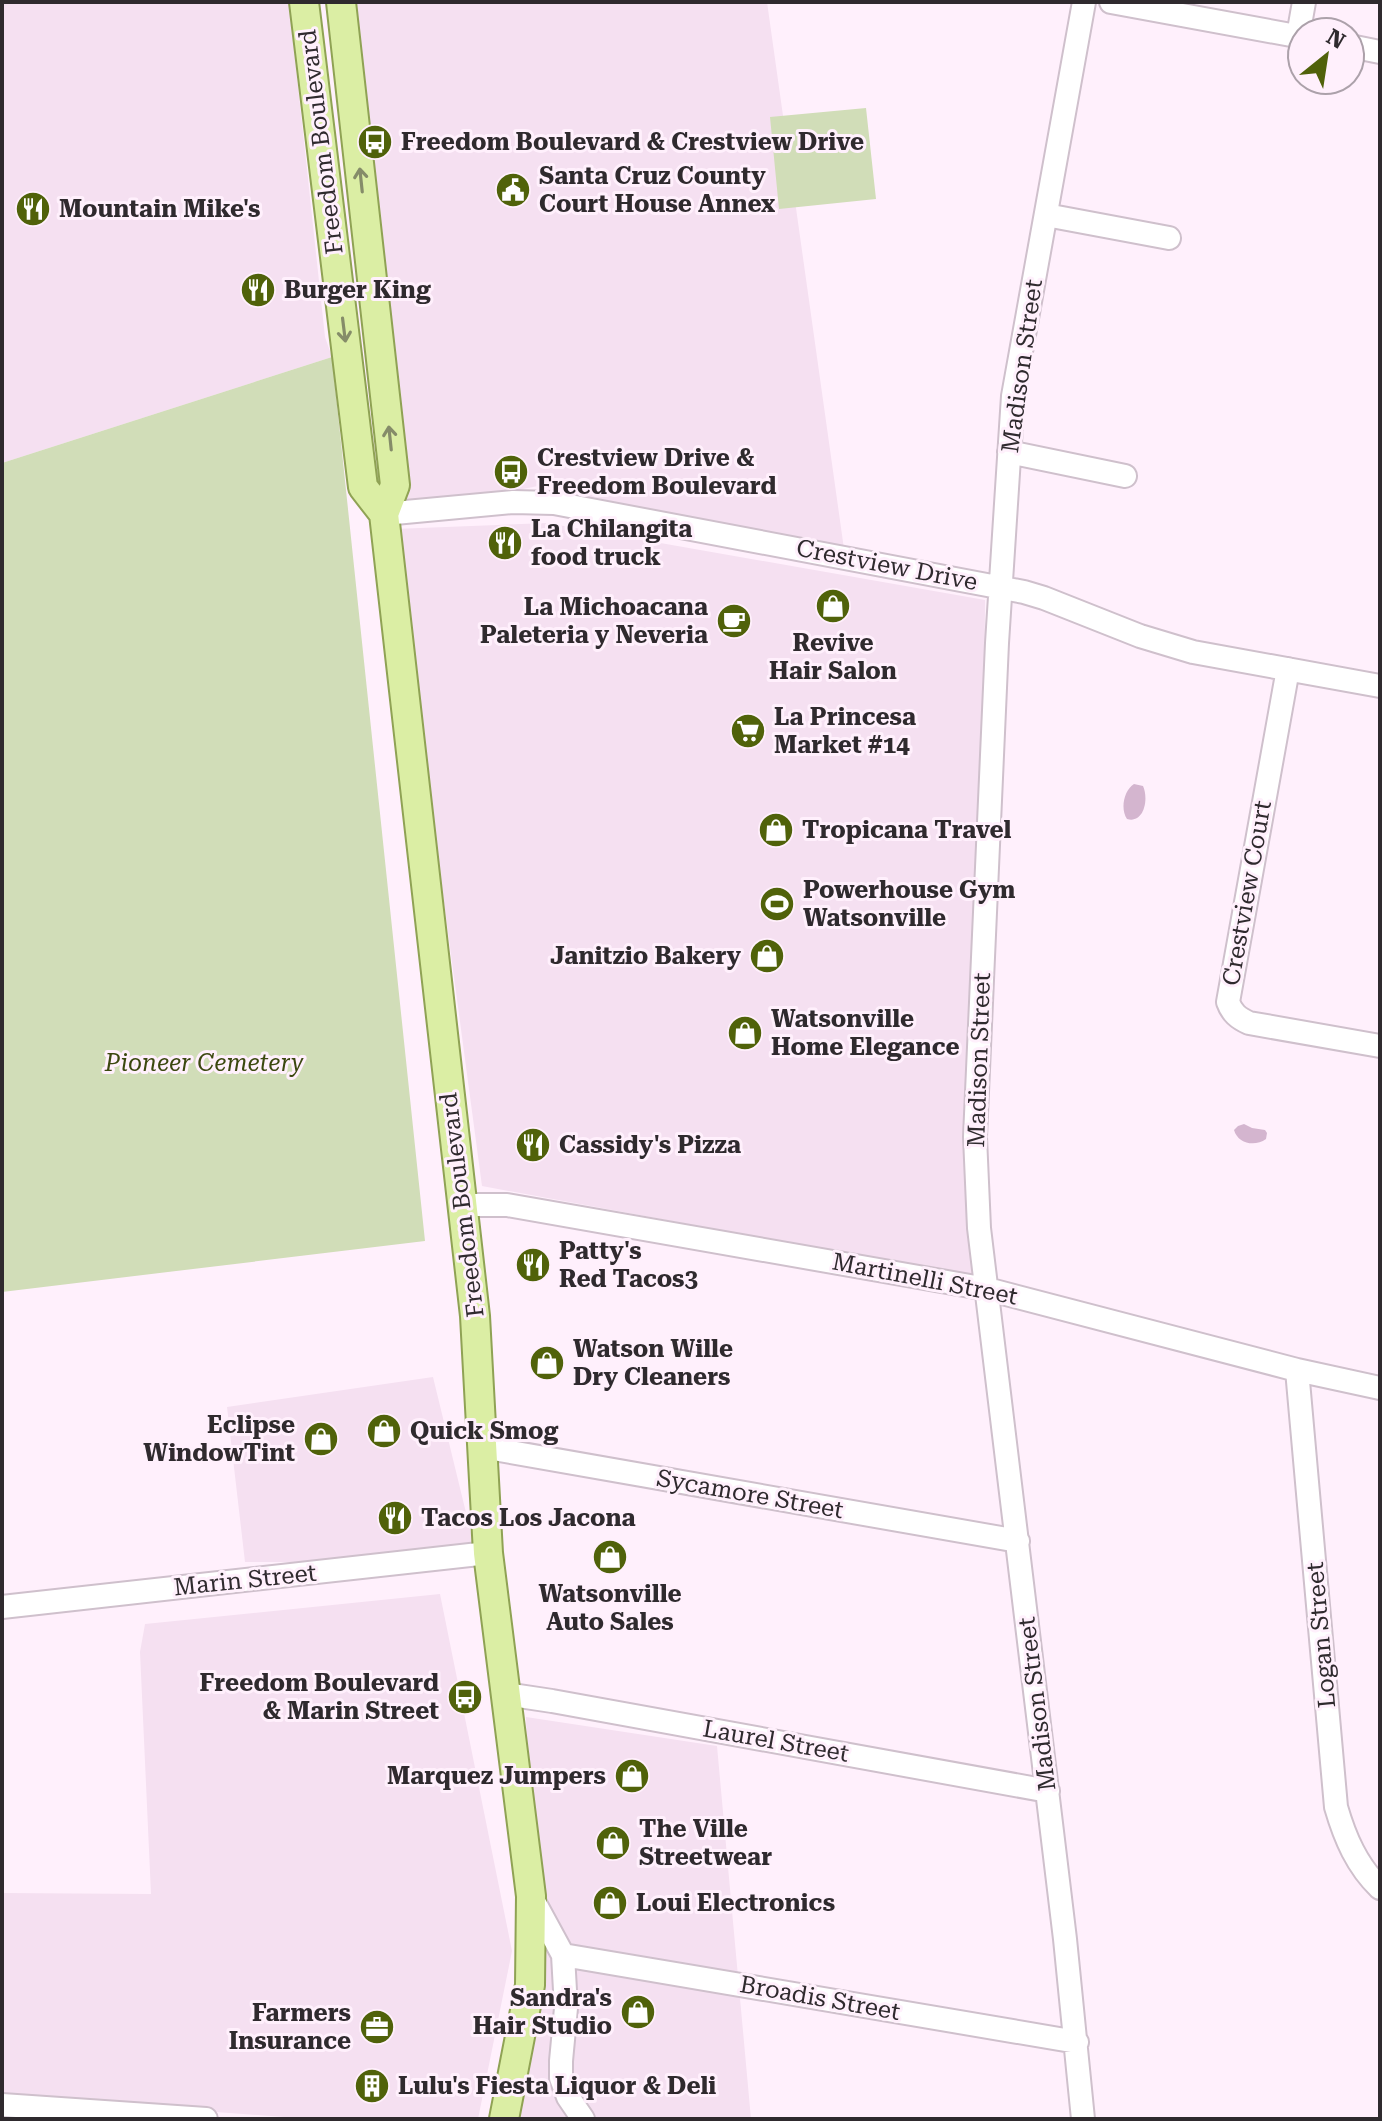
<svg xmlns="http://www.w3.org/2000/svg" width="1382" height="2121" viewBox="0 0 1382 2121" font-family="'Roboto Serif',serif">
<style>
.built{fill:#f5e0f1}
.green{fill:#d1ddb8}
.water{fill:#d4b5cf}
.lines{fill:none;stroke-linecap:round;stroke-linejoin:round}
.minor-casing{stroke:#cfc0cc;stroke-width:26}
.major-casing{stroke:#8fa254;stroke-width:32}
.minor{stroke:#fff;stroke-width:22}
.major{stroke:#dbeea4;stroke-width:28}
.oneway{stroke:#858c69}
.labels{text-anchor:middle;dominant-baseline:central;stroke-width:6;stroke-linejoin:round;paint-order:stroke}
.street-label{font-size:24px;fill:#2f2a2e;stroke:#fff0fc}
.poi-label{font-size:24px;font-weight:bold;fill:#2f2a2e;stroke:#fff0fc;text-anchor:start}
.park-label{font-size:24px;font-style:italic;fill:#3b480f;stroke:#fff0fc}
</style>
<rect width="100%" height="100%" fill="#fff0fc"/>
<path class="built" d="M2 2H289L325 337 332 357 2 463Z
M357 2H767L844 549 538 486 400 514Z
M547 523 985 600 981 1278 482 1186 394 529Z
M433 1377 478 1562H245L227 1407Z
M440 1594 512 1951 478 2119H311L2 2096V1893L151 1894 140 1652 145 1624Z
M526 1717 717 1746 751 2119H517L531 1896Z"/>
<path class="green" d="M866 108 876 199 779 209 770 117Z
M332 357 425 1241 2 1292V463Z"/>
<path class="water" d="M1134 784 1143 786C1149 799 1144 824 1127 819 1120 809 1124 790 1134 784Z
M1244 1124 1252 1128 1265 1130 1267 1133 1266 1139C1255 1147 1238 1144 1234 1130L1238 1126Z"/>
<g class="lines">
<g class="minor-casing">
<path id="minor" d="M1111 2 1302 37
M1298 36 1304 2
M1350 46 1380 52
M1046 215 1169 238
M1009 452 1125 476
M384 514 513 502 554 503 1024 592 1044 598 1140 636 1193 652 1380 686
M1288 669 1228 1002C1232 1013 1238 1018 1249 1023L1380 1046
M463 1205H507L987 1289 1297 1370 1380 1388
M1297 1370 1336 1807C1345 1838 1357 1866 1380 1888
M482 1447 1018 1541
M2 1607 488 1553
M505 1694 552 1701 1048 1791
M531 1896 563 1955 566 2008 561 2061V2078L568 2097 583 2119
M563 1955 1077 2042
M2 2105 206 2119
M1083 2119 1065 1939 979 1228 975 1137 997 643 1013 396 1084 2"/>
</g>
<g class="major-casing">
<path id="major" d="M304 2 363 487 384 514
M341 2 395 485 384 514 475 1316 488 1553 531 1896 530 1985 504 2119"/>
</g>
<use href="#minor" class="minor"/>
<use href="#major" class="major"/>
</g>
<defs><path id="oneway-shaft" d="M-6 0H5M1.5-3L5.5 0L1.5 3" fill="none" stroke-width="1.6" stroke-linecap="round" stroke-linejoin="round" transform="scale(2)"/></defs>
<g class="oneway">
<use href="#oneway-shaft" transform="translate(361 180) rotate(-96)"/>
<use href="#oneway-shaft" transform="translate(344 330) rotate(83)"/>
<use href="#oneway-shaft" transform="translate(390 438) rotate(-96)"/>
</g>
<defs>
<g id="bus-disc" transform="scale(1.8)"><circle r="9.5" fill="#50620a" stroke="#fff0fc"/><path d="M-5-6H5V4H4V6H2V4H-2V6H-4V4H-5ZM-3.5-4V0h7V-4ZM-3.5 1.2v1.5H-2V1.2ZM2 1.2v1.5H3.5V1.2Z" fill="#fff"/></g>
<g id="civic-disc" transform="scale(1.8)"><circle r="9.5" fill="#50620a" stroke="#fff0fc"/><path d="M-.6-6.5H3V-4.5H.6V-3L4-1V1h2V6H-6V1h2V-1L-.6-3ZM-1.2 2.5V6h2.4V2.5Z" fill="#fff"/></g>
<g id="restaurant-disc" transform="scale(1.8)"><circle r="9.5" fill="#50620a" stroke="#fff0fc"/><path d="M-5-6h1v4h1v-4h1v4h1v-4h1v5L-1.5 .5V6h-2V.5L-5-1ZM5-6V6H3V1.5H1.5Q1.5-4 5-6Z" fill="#fff"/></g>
<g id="shop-disc" transform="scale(1.8)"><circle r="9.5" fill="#50620a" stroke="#fff0fc"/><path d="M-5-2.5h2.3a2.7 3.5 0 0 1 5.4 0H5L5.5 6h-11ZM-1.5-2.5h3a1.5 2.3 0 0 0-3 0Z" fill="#fff"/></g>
<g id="cafe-disc" transform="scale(1.8)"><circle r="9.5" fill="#50620a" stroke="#fff0fc"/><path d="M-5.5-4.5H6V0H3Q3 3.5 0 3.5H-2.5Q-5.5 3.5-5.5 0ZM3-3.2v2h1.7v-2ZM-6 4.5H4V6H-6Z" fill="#fff"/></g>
<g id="supermarket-disc" transform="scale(1.8)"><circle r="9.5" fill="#50620a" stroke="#fff0fc"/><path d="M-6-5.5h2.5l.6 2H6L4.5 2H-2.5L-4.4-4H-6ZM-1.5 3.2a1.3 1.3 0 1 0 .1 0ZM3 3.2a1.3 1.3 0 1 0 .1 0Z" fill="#fff"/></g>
<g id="stadium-disc" transform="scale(1.8)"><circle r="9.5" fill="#50620a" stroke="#fff0fc"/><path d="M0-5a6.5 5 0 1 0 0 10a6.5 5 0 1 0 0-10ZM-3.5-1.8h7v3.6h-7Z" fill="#fff"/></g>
<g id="office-disc" transform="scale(1.8)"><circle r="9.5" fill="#50620a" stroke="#fff0fc"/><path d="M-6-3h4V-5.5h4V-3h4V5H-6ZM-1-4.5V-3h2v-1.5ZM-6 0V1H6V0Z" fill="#fff"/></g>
<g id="building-disc" transform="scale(1.8)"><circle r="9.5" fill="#50620a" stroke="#fff0fc"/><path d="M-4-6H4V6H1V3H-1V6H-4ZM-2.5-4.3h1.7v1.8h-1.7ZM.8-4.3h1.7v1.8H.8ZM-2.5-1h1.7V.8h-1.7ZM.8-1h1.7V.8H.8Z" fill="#fff"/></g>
</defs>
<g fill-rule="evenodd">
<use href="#bus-disc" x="375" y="142"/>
<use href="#civic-disc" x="513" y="190"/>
<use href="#restaurant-disc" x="33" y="209"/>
<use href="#restaurant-disc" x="258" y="290"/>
<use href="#bus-disc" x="511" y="472"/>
<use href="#restaurant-disc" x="505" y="543"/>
<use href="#shop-disc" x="833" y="606"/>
<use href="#cafe-disc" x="734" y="621"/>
<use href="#supermarket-disc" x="748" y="731"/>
<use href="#shop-disc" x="776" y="830"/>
<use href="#stadium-disc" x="777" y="904"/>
<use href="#shop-disc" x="767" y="956"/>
<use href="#shop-disc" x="745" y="1033"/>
<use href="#restaurant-disc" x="533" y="1145"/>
<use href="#restaurant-disc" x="533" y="1265"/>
<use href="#shop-disc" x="547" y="1363"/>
<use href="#shop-disc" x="384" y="1431"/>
<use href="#shop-disc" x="321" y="1439"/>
<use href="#restaurant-disc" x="395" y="1518"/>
<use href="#shop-disc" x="610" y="1557"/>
<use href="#bus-disc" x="465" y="1697"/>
<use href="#shop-disc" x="632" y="1776"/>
<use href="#shop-disc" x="613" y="1843"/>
<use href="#shop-disc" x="610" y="1903"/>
<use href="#shop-disc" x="638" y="2012"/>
<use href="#office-disc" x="377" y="2027"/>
<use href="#building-disc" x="372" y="2086"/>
</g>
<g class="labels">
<g class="street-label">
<text transform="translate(321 142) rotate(-97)">Freedom Boulevard</text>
<text transform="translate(1022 366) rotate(-82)">Madison Street</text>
<text transform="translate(887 565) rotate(11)">Crestview Drive</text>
<text transform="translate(1247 893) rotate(-80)">Crestview Court</text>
<text transform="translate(979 1060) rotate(-88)">Madison Street</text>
<text transform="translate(462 1205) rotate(-97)">Freedom Boulevard</text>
<text transform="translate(925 1279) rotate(11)">Martinelli Street</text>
<text transform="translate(750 1494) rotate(10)">Sycamore Street</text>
<text transform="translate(245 1580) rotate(-6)">Marin Street</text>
<text transform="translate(1321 1635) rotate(-95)">Logan Street</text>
<text transform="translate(1037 1704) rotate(-97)">Madison Street</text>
<text transform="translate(776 1741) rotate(10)">Laurel Street</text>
<text transform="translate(820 1998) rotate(10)">Broadis Street</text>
</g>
<g class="poi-label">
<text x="401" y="142">Freedom Boulevard &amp; Crestview Drive</text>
<text x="539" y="176">Santa Cruz County<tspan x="539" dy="28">Court House Annex</tspan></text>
<text x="59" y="209">Mountain Mike's</text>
<text x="284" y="290">Burger King</text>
<text x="537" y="458">Crestview Drive &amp;<tspan x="537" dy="28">Freedom Boulevard</tspan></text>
<text x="531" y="529">La Chilangita<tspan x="531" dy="28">food truck</tspan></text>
<text x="708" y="607" text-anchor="end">La Michoacana<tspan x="708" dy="28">Paleteria y Neveria</tspan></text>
<text x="833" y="643" text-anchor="middle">Revive<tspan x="833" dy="28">Hair Salon</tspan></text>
<text x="774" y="717">La Princesa<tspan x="774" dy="28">Market #14</tspan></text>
<text x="802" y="830">Tropicana Travel</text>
<text x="803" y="890">Powerhouse Gym<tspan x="803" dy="28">Watsonville</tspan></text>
<text x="741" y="956" text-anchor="end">Janitzio Bakery</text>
<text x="771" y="1019">Watsonville<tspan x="771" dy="28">Home Elegance</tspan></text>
<text x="559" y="1145">Cassidy's Pizza</text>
<text x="559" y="1251">Patty's<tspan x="559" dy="28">Red Tacos3</tspan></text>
<text x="573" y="1349">Watson Wille<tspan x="573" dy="28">Dry Cleaners</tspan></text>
<text x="295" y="1425" text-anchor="end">Eclipse<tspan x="295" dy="28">WindowTint</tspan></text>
<text x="410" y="1431">Quick Smog</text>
<text x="421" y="1518">Tacos Los Jacona</text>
<text x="610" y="1594" text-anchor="middle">Watsonville<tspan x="610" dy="28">Auto Sales</tspan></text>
<text x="439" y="1683" text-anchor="end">Freedom Boulevard<tspan x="439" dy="28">&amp; Marin Street</tspan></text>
<text x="606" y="1776" text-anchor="end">Marquez Jumpers</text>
<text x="639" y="1829">The Ville<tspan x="639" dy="28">Streetwear</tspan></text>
<text x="636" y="1903">Loui Electronics</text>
<text x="612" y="1998" text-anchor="end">Sandra's<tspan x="612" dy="28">Hair Studio</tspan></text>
<text x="351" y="2013" text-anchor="end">Farmers<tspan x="351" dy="28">Insurance</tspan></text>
<text x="398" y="2086">Lulu's Fiesta Liquor &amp; Deli</text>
</g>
<g class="park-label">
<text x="204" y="1063">Pioneer Cemetery</text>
</g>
</g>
<rect width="1382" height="2121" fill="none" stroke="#2f2a2e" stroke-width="8"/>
<g transform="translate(1326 56) rotate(30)"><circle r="38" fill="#fff0fc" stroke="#aca1aa" stroke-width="2"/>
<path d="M0-6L14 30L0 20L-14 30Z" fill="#50620a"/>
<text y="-12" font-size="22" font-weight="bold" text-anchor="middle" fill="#2f2a2e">N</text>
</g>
</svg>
